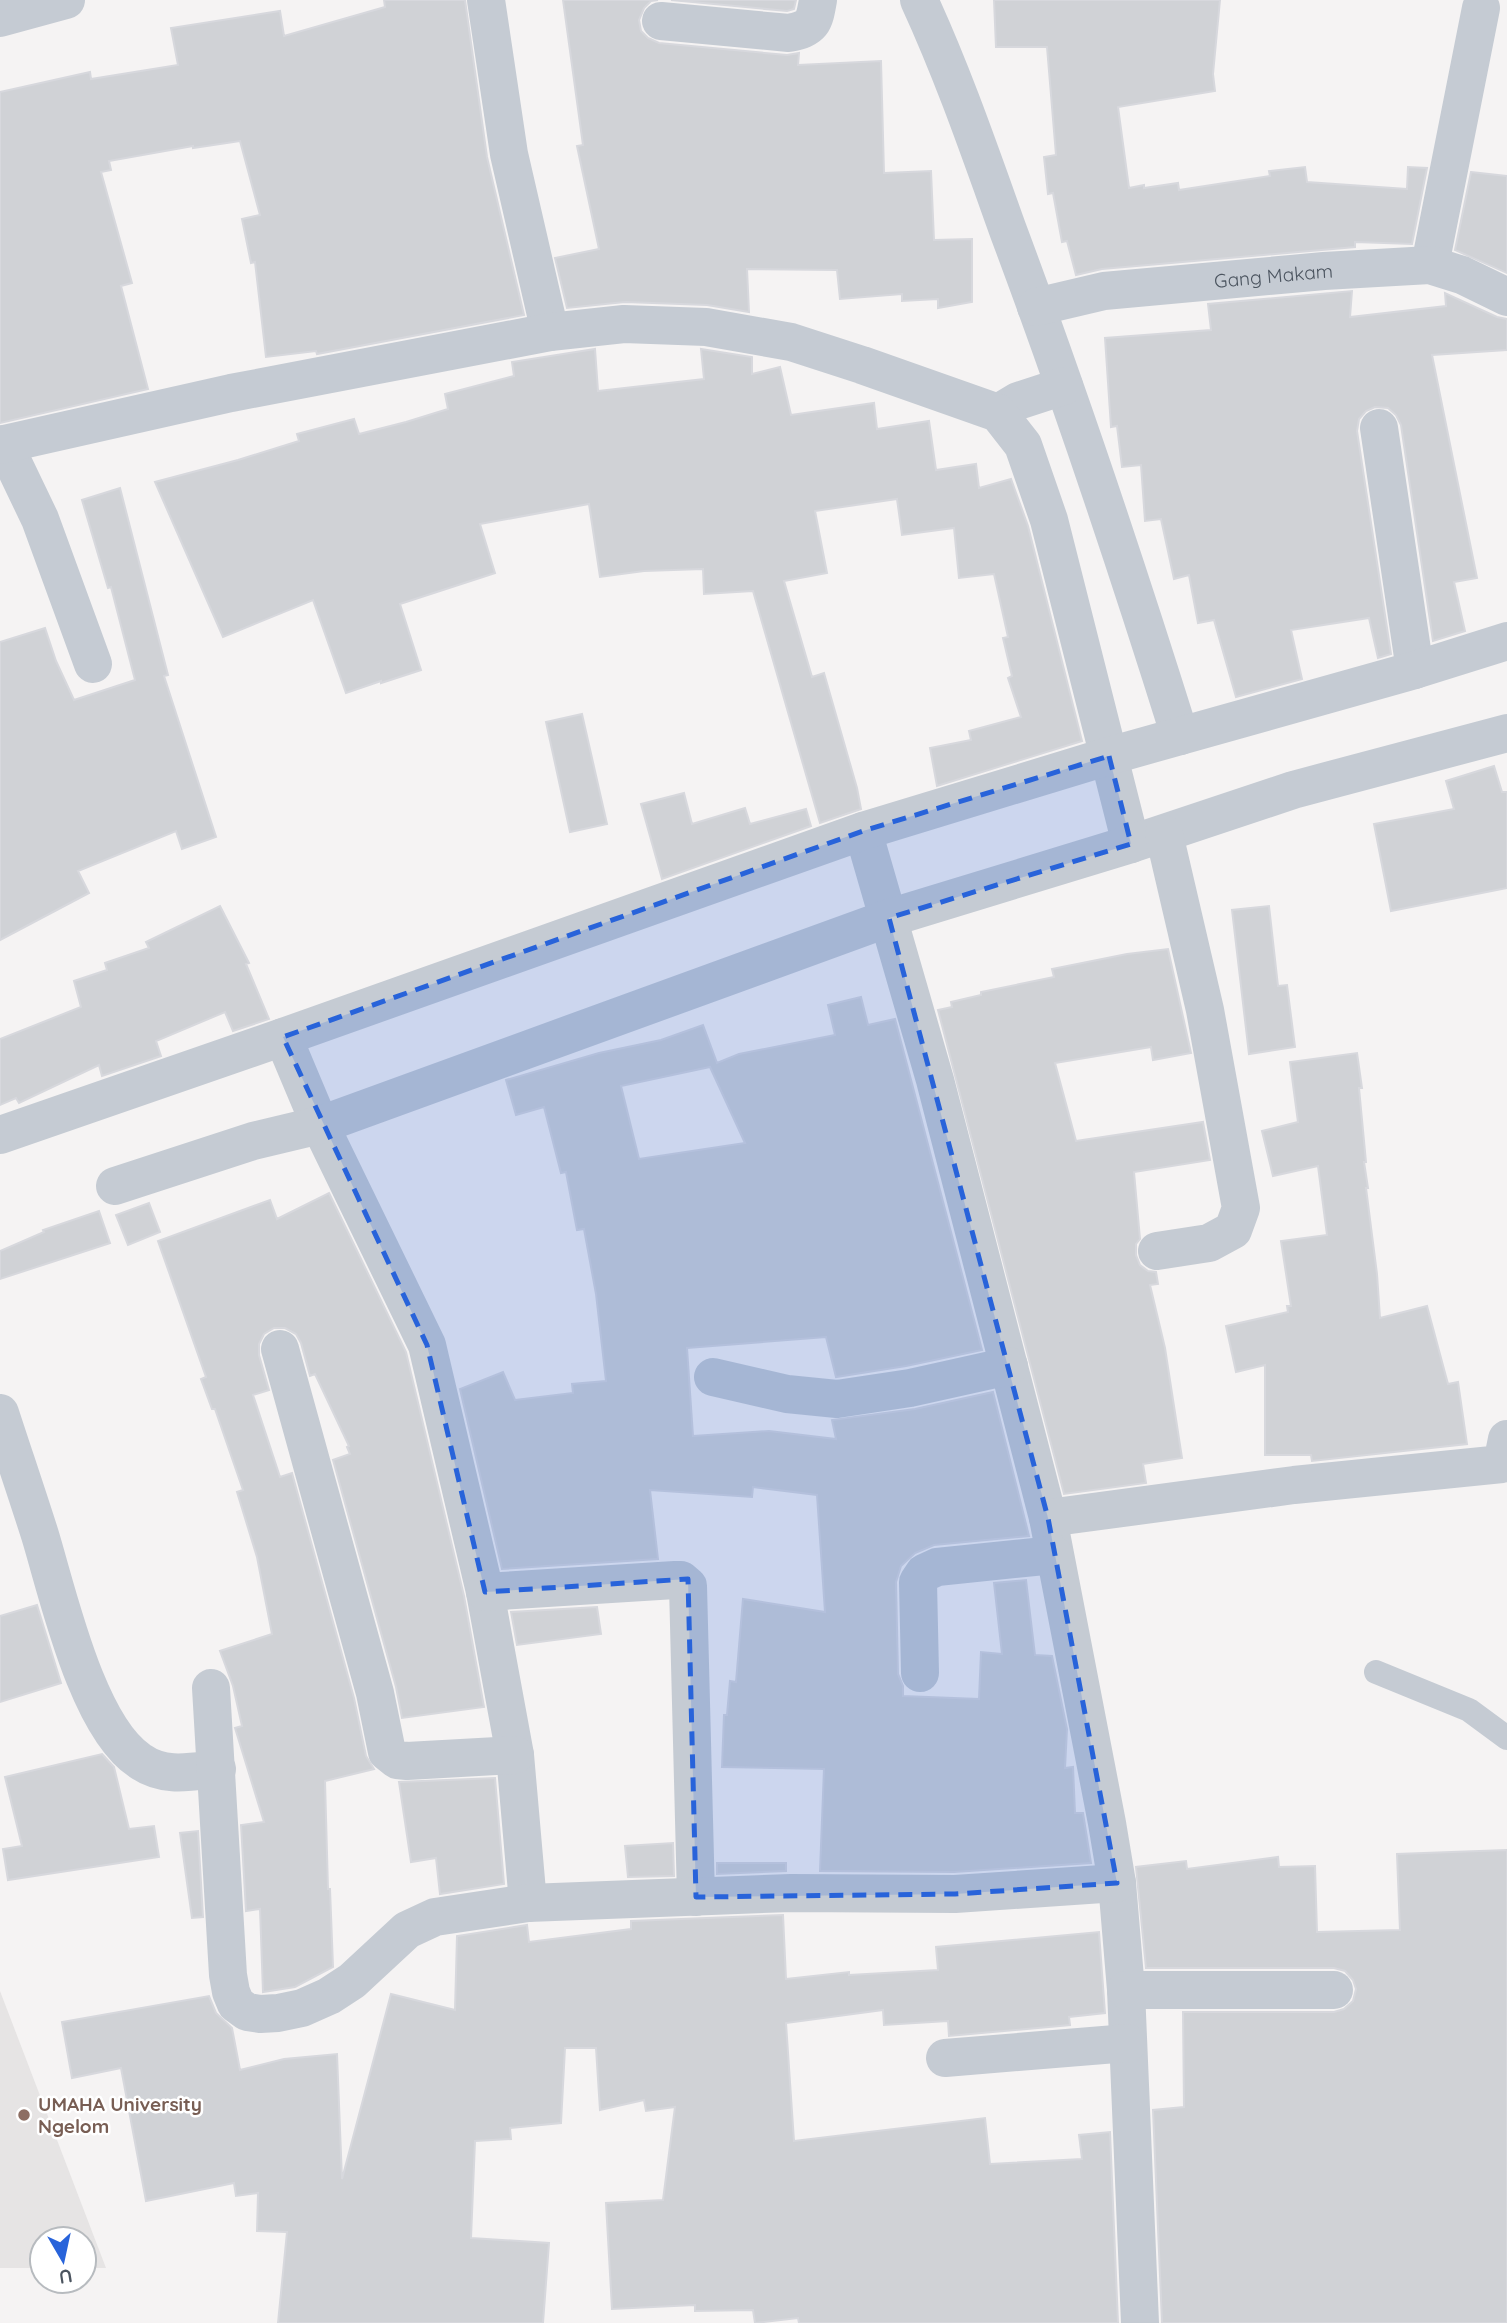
<svg xmlns="http://www.w3.org/2000/svg" width="1507" height="2323" viewBox="0 0 1507 2323" font-family="Quicksand,sans-serif">
<style>
.education{fill:#e6e4e4}
.building{fill:#d0d2d6;stroke:#d7d8dd;stroke-width:2;fill-rule:evenodd}
.lines{fill:none;stroke-linecap:round;stroke-linejoin:round}
.lane{stroke:#c5cbd3;stroke-width:24}
.street{stroke:#c5cbd3;stroke-width:38}
.marked{fill:#2863da;fill-opacity:0.2;stroke:#2863da;stroke-width:5;stroke-dasharray:14 9;stroke-linejoin:round}
.education-dot{fill:#8d6e63;stroke:#fff;stroke-width:2.5}
.labels{text-anchor:middle;dominant-baseline:central;stroke-width:5;stroke-linejoin:round;paint-order:stroke}
.street-label{font-size:19px;fill:#4b545f;stroke:#fff}
.education-label{font-size:19px;font-weight:bold;fill:#785e54;stroke:#fff;text-anchor:start}
</style>
<rect width="100%" height="100%" fill="#f5f3f3"/>
<path class="education" d="M0 1991 106 2268H84V2239H42V2268H0Z"/>
<path class="building" d="M384 0H465L487 157 524 315 317 354 316 351 266 357 255 262 251 263 242 219 260 215 240 141 193 148V146L109 161 111 170 101 172 132 283 121 286 148 389 0 423V92L90 72 91 79 178 65 171 28 280 11 284 36 385 7Z
M563 0H658L651 1 644 8 639 20 641 31 648 38 659 43 787 55 799 53 798 65 881 61 884 173 931 171 934 240 972 239V302L938 308V299L902 301V294L840 299 837 270 747 269 749 312 707 305 625 302 567 308 555 258 599 249 577 146 583 145Z
M671 0H796L794 9 787 11Z
M994 0H1220L1213 74 1215 91 1118 107 1129 188 1144 185V188L1178 183 1179 190 1270 176 1269 171 1305 167 1307 182 1407 189 1408 167 1427 168 1412 244 1355 242V247L1102 269 1076 275 1067 241 1062 242 1053 193 1048 194 1044 157 1056 155 1047 47H996Z
M1471 172 1507 176V273L1455 250Z
M1352 291 1350 317 1446 306 1445 293 1497 317 1507 319V350L1432 355 1477 578 1454 582 1465 631 1433 641 1401 425 1396 415 1388 408 1375 407 1366 411 1359 419 1357 431 1391 654 1378 658 1369 618 1291 630 1302 679 1236 697 1214 620 1198 623 1189 575 1174 579 1161 519 1145 521 1141 465 1122 467 1117 426 1111 427 1105 338 1211 330 1208 304Z
M595 349 598 391 704 379 701 349 752 357V374L780 367 791 415 874 403 877 429 929 421 936 470 976 464 979 488 1011 479 1028 526 1082 741 937 786 930 748 971 740 969 731 1021 717 1008 678 1012 676 1003 638 1008 637 994 574 959 578 954 528 902 535 897 499 815 511 827 573 784 581 812 677 824 673 857 788 861 809 820 823 753 591 704 594 703 569 644 571 600 577 589 504 480 524 495 573 400 604 421 670 381 683V681L346 693 313 600 223 637 155 482 238 460 299 441 297 434 354 419 359 434 406 422 448 409 445 394 514 376 512 362Z
M120 488 168 675 164 676 216 837 182 849 176 831 78 871 89 893 0 940V642L45 628 56 661 74 700 135 680 111 587 108 588 82 500Z
M582 714 607 824 570 832 546 722Z
M1494 766 1502 792H1507V888L1391 911 1374 824 1454 809 1446 781Z
M684 793 692 824 745 808 750 824 806 809 811 826 662 879 641 804Z
M220 906 249 963 246 964 269 1019 233 1031 225 1012 156 1041 161 1056 102 1076 99 1065 19 1103 16 1098 0 1105V1039L81 1007 74 981 107 970 105 963 149 948 146 942Z
M1269 906 1278 986 1287 985 1295 1047 1249 1054 1232 910Z
M1168 949 1191 1053 1153 1060 1151 1047 1055 1063 1076 1141 1203 1122 1210 1160 1134 1172 1140 1239 1136 1244V1255L1140 1265 1148 1271 1156 1272 1158 1284 1150 1285 1165 1348 1182 1458 1143 1464 1146 1483 1064 1494 938 1010 952 1007 951 1002 981 995V992L1054 977 1052 969 1127 954Z
M861 997 868 1025 895 1019 982 1350 906 1366 836 1377 826 1337 687 1348 693 1436 769 1431 836 1439 832 1420 915 1409 993 1392 1029 1536 934 1545 915 1553 901 1566 896 1582 898 1674 903 1686V1696L979 1699 981 1652 1002 1654 994 1583 1026 1580 1035 1655 1052 1656 1067 1729 1065 1768 1073 1767 1075 1813H1083L1091 1863 954 1872 820 1871 824 1769 722 1767 724 1715H727L730 1681 736 1682 743 1599 825 1612 817 1495 753 1487 752 1497 650 1490 658 1559 502 1569 460 1389 503 1372 515 1400 573 1393 572 1384 606 1381 596 1294 584 1229 577 1230 566 1172 561 1173 544 1107 516 1115 506 1080 599 1053 661 1040 703 1025 717 1063 739 1054 835 1035 828 1005ZM710 1067 745 1143 639 1159 621 1086Z
M1357 1053 1362 1088H1359L1366 1162H1364L1368 1188H1366L1377 1274 1380 1318 1427 1306 1448 1384 1458 1382 1467 1444 1312 1461 1311 1455H1265V1365L1236 1372 1226 1326 1288 1312 1287 1306H1291L1281 1241 1327 1235 1318 1166 1273 1176 1262 1131 1298 1122 1290 1062Z
M329 1193 406 1352 464 1596 484 1707 402 1718 396 1687 333 1460 350 1454 347 1447 349 1446 315 1374 310 1376 301 1343 296 1334 285 1328H274L264 1334 259 1344V1355L269 1390 253 1395 280 1477 292 1473 354 1698 366 1756 374 1769 325 1781 328 1889H330L333 1967 295 1987 263 1992 260 1909 246 1911 241 1825 264 1822 235 1728 242 1726 233 1686 220 1651 272 1634 257 1557 237 1492 243 1490 215 1409H212L201 1379 206 1377 158 1241 270 1200 277 1219Z
M149 1203 160 1232 128 1245 116 1215Z
M99 1211 110 1243 0 1279V1251L44 1232 43 1230Z
M37 1605 61 1683 0 1702V1616Z
M597 1607 601 1634 517 1645 511 1612Z
M102 1754 114 1767 129 1829 154 1826 159 1857 8 1880 3 1849 22 1846 5 1777Z
M495 1778 504 1884 440 1894 436 1858 411 1862 399 1782Z
M198 1831 203 1917 192 1918 180 1833Z
M673 1843 674 1876 628 1877 625 1846Z
M1507 1850V2323H1162L1153 2110 1184 2107 1183 2012H1334L1344 2009 1353 2001 1356 1989 1353 1980 1345 1971 1334 1968H1146L1136 1867 1186 1861 1187 1869 1278 1857 1279 1867 1315 1866 1317 1932 1400 1930 1397 1854Z
M717 1863H786V1871L717 1874Z
M783 1915 786 1979 849 1972V1975L938 1970 936 1947 1099 1932 1105 2013 1069 2017 1070 2025 949 2036 948 2021 884 2025 883 2010 786 2023 794 2141 985 2118 990 2164 1082 2159 1079 2135 1110 2132 1118 2323H799L798 2318 755 2323 753 2310 695 2311V2305L612 2309 606 2203 663 2200 675 2107 646 2111 644 2100 600 2110 596 2048H565L561 2123 510 2128 511 2139 475 2141 471 2238 549 2243 543 2323H278L287 2232 257 2231 258 2193 236 2196 234 2183 146 2201 121 2068 72 2078 62 2022 209 1996 216 2013 232 2028 240 2070 284 2059 337 2054 342 2179 391 1994 455 2010 457 1936 527 1925 529 1942 631 1929V1921Z"/>
<g class="lines">
<path class="lane" d="M1376 1672 1469 1710 1507 1738"/>
<g class="street">
<path d="M486 0 509 154 550 332"/>
<path d="M919 0C954 76 981 155 1009 233 1071 399 1127 567 1180 736"/>
<path d="M0 18 66 0"/>
<path d="M661 21 789 33C813 28 814 23 818 0"/>
<path d="M1430 265 1481 8"/>
<path id="s1" d="M1036 307 1104 291 1324 271 1430 265 1462 275 1507 297"/>
<path d="M998 413 1018 401 1064 386"/>
<path d="M1379 428 1415 670"/>
<path d="M4 444 40 519 93 664"/>
<path d="M0 445 231 393 550 332 624 324 706 327 791 342 862 365 998 413 1023 445 1049 520 1131 844"/>
<path d="M863 831 935 1080 1048 1518 1107 1823 1117 1883 1126 1990 1140 2323"/>
<path d="M283 1037 320 1125 427 1345 485 1592 515 1755 528 1903"/>
<path d="M0 1135 283 1037 863 831 1109 756 1415 670 1507 641"/>
<path d="M115 1186 253 1141 320 1125 889 918 1131 844 1293 790 1507 733"/>
<path d="M1157 1251 1209 1243 1233 1230 1241 1208 1205 1010 1164 834"/>
<path d="M280 1349 375 1693 387 1752 397 1760 407 1761 515 1755"/>
<path d="M713 1377 787 1394 837 1399 910 1388 1009 1366"/>
<path d="M0 1413C13 1453 27 1494 40 1535 58 1594 87 1726 140 1761 164 1778 190 1772 217 1769"/>
<path d="M1048 1518 1294 1485 1502 1464 1507 1439"/>
<path d="M485 1592 675 1580H681L688 1586 696 1897"/>
<path d="M920 1673 918 1582 924 1573 937 1567 1054 1555"/>
<path d="M211 1688 228 1975 231 1992 236 2004 247 2012 260 2014 278 2013 302 2008 329 1996 352 1981 407 1930 435 1917 528 1903 791 1893 955 1894 1117 1883"/>
<path d="M1126 1990H1334"/>
<path d="M945 2058 1128 2043"/>
</g>
</g>
<path class="marked" d="M1109 756 1131 844 889 918 1048 1518 1117 1883 955 1894 696 1897 688 1579 485 1592 427 1345 283 1037 863 831Z"/>
<circle class="education-dot" cx="24" cy="2115" r="7"/>
<g class="labels">
<g class="street-label">
<text stroke="none"><textPath href="#s1" startOffset="240">Gang Makam</textPath></text>
</g>
<g class="education-label">
<text x="38" y="2104">UMAHA University<tspan x="38" dy="22">Ngelom</tspan></text>
</g>
</g>
<g transform="translate(63 2260) rotate(171)"><circle r="33" fill="#ffffff" stroke="#b7bbbf" stroke-width="2"/>
<path d="M0-5L12 26L0 18L-12 26Z" fill="#2863da"/>
<text y="-10" font-size="19" font-weight="bold" text-anchor="middle" fill="#4b545f">U</text>
</g>
</svg>
